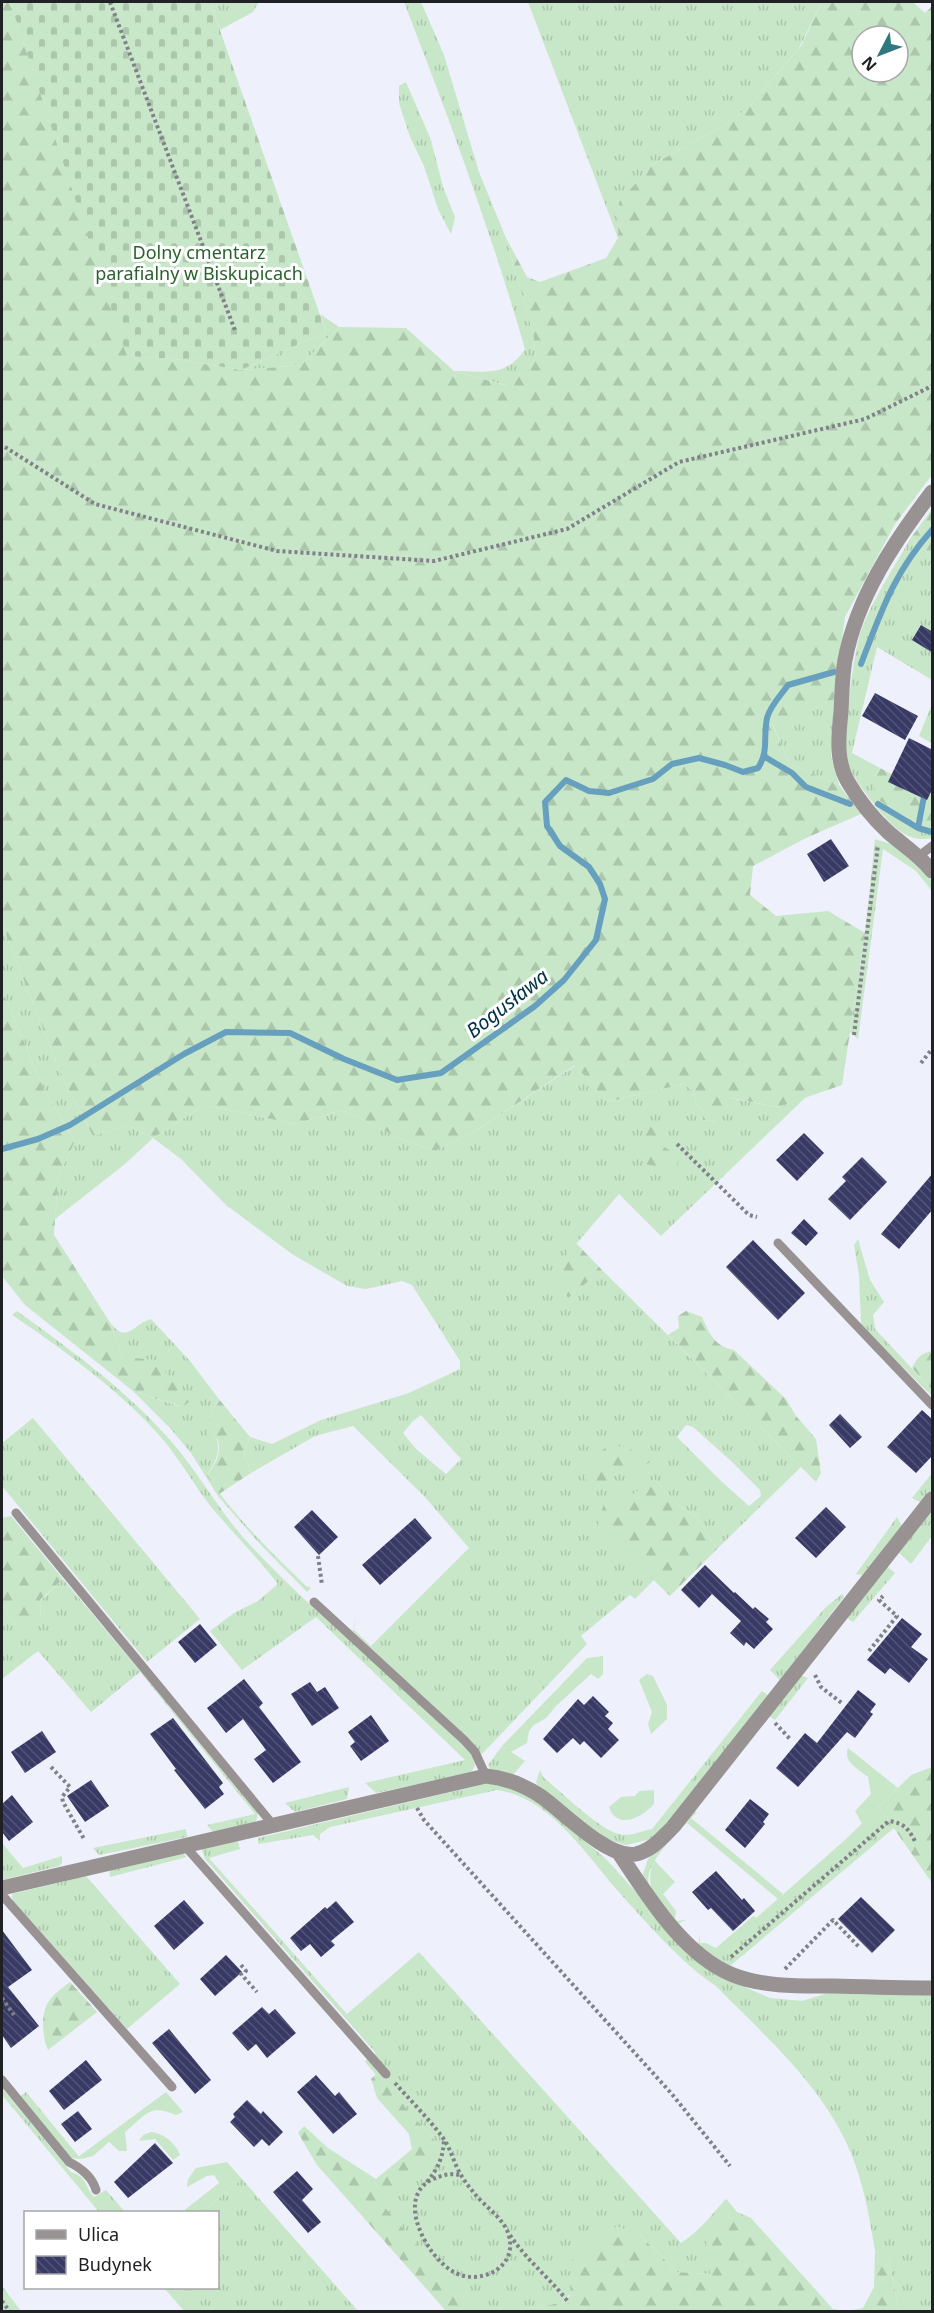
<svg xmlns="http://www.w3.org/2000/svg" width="934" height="2313" viewBox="0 0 934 2313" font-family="'Noto Sans',sans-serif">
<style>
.grass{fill:url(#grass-tufts);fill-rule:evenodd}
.forest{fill:url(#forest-firs);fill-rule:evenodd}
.cemetery{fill:url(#cemetery-stones)}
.garden{fill:#c8e7c8}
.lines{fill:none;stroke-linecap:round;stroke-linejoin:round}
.stream{stroke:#679fbe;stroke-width:6}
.building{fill:url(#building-back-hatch)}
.path{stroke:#808189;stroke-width:4;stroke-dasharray:3 3;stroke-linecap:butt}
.service{stroke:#999292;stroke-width:9}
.minor{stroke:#999292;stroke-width:15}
.labels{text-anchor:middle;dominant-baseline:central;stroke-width:6;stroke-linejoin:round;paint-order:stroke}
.park-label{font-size:18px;fill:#29632c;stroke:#fff}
.water-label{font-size:20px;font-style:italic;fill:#003046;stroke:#fff}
</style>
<defs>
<pattern id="grass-tufts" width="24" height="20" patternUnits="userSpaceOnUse" patternTransform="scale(1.5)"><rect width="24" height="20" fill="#c8e7c8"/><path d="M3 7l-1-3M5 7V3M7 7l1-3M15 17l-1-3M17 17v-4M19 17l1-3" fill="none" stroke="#acc6ac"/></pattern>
<pattern id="forest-firs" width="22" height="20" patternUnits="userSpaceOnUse" patternTransform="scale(1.5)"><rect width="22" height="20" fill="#c8e7c8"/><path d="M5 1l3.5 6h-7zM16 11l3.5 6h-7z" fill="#acc6ac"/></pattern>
<pattern id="cemetery-stones" width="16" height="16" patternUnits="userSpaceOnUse" patternTransform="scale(1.5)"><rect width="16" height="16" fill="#c8e7c8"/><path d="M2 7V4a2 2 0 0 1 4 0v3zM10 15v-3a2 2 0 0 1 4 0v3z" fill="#acc6ac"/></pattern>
<pattern id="building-back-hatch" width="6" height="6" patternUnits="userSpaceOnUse" patternTransform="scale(1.5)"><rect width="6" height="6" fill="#383a65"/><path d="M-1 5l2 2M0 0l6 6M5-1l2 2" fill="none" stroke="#525477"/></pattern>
</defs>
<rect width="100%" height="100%" fill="#eef0fc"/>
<path class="grass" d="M210 2H259L253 12 220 30Z
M404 2H421L444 55 479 172 506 238 533 333 536 359 509 386 454 371C485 371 506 378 525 349 491 231 448 116 404 2Z
M528 2H822L799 48 748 108 728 123 652 165 620 202 618 238Z
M406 82 431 140 443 187 455 217 451 234 438 209 424 166 410 137 399 103V86Z
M320 314 339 327 301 365 241 370 326 332Z
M910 539 932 556V680L877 647 852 753 880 768 873 780 906 817 932 829V838C911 843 896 830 883 815 872 802 849 773 845 758 841 742 846 723 848 708 851 684 855 644 864 623 876 594 895 566 910 539Z
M834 699 831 757 839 785 790 764 772 723Z
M932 704V743L919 736Z
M875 839 894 845 932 881V891L916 871 883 849 858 1039 850 1032 865 933Z
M2 924 63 1079 93 1136 127 1125 153 1138 204 1105 295 1124 343 1110 401 1139 435 1151 474 1132 576 1065 608 1102 683 1084 694 1091 696 1104 703 1111V1120L717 1122 730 1098 778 1107 806 1097 661 1236 619 1194 553 1271 569 1297 602 1270 801 1467 717 1549 695 1515 684 1510 654 1479 599 1525 654 1580 635 1599 630 1595 581 1636 587 1644 481 1755 353 1631 356 1617 354 1630 371 1646 469 1548 424 1496 353 1426 315 1436 251 1473 244 1455 250 1437 272 1444 321 1420 409 1393 460 1369V1361L412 1285 402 1281 366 1289 347 1286 292 1254 226 1205 181 1159 153 1138 125 1164 55 1219 58 1177 75 1141 45 1092 2 990ZM421 1415 461 1459 446 1474 416 1449 403 1433 413 1421ZM686 1425 693 1427 731 1461 760 1490 761 1496 749 1506 720 1480 677 1437Z
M858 1239 870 1280 884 1302 873 1315 875 1329 932 1390V1396L863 1328 861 1322 859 1275 854 1245Z
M17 1311C71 1350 126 1390 170 1440 199 1473 220 1513 250 1545 320 1620 402 1682 472 1755L476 1763 471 1773 376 1793 365 1783 465 1760 316 1617 242 1670 210 1631 234 1613 258 1601 278 1584C257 1557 234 1534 212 1508 193 1484 179 1457 158 1434 119 1390 61 1348 12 1315Z
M151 1319 190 1361 218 1398 210 1419C220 1449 223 1448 207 1476 235 1517 271 1552 306 1586L311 1588 307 1592 259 1543 218 1496 191 1453 169 1427 133 1391 181 1407 122 1357 111 1324C128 1344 133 1324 151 1319Z
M33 1418 200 1619 147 1662 2 1486V1443Z
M932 1473V1489L922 1503 912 1498Z
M932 1509V1536L911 1564 897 1551Z
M897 1517 902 1526 862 1575 856 1574Z
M888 1567 895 1573 853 1622 847 1618 884 1568Z
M63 1579 258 1812 256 1822 213 1832 207 1825 255 1814 140 1672 91 1712 38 1651 2 1679V1605L16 1625 41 1620 40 1601Z
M842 1594 844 1597 780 1680 770 1670 826 1607Z
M802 1676 808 1678 775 1720 769 1716 798 1678Z
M762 1691 769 1696 673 1817 651 1839 626 1845 606 1839 539 1788 536 1782 540 1770 543 1777C559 1790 601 1831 619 1834 629 1837 642 1831 652 1829Z
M502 1746 525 1761 512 1776 490 1769 488 1765Z
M489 1783 507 1785 538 1802 605 1858 647 1904 747 1988 770 1998 802 2001 831 1992H932V2311H899L889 2261 875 2251C869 2214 862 2174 845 2140 816 2080 762 2033 716 1986 683 1965 644 1920 617 1890 585 1853 549 1797 497 1790L330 1827 320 1834V1841L313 1835 258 1844V1838Z
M349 1787 347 1799 295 1812 285 1803Z
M879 1807 894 1828 730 1966 698 1947 700 1934V1943L715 1954 845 1840Z
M694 1811 697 1812C683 1828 639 1865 650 1888 656 1900 669 1911 677 1921L686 1920 677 1924 645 1883 643 1874 648 1859 659 1850Z
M186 1829 187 1837 99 1855 93 1848Z
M238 1841 240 1849 209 1858 347 2014 419 1952 681 2243C701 2230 710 2216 726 2199L737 2212 749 2217H722L710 2274 677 2272 639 2234 560 2303 513 2311H475L378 2201 437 2143 365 2062 367 2059 376 2058 375 2052 205 1859 201 1847Z
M2 1843 23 1868 62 1856V1863L59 1866 2 1880Z
M182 1852 187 1857 110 1877 109 1869Z
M86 1876 180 1984 127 2029 13 1901 12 1894Z
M2 2088 71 2172C88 2177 84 2186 94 2197L106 2190 125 2212H99L2 2095Z
M26 2092 81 2159 71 2158 20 2097Z
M242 2179 358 2311H184L164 2288H218V2212H202Z
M2 2286 21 2311H2Z"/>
<path class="forest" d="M2 2H10L128 356 175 359 241 370 301 365 339 327 406 328 454 371 508 386 536 359 533 333 506 238 527 277 540 282 606 258 618 238 619 202 652 165 728 123 748 108 801 46 822 2H913L925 13 932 6V475L895 524 845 617 834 699 772 724 790 764 839 785 861 814 806 838 753 866 750 895 776 916 828 911 865 933 842 1085 778 1107 731 1098 718 1122 703 1120V1111L696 1104 694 1091 683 1084 608 1102 575 1065 474 1132 435 1151 401 1139 343 1110 295 1124 204 1105 153 1138 127 1125 93 1136 63 1079 2 924ZM862 36H898V72H862Z
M932 509V556L910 539Z
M880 768 932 795V829L906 817 876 798 873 780Z
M2 990 45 1092 75 1141 58 1177 54 1235 111 1324 122 1357 156 1360 189 1402 182 1407 133 1391 25 1305 2 1276Z
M650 1125H661L665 1135 664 1147 680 1156 676 1167 666 1170 646 1164 640 1141Z
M576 1243 602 1270 568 1298 553 1271Z
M686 1311 702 1317C709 1333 715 1347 734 1350L786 1399 796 1416 816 1439 821 1473 816 1482 668 1335 679 1328 678 1316Z
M932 1351V1390L912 1368C917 1358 921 1353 932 1351Z
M218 1398 250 1437 244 1455 251 1473 219 1494 207 1476C215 1464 223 1453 217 1438L208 1436 210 1419Z
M610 1445 627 1447 650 1462 637 1471 619 1468 605 1485 596 1489 584 1477 597 1454Z
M654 1479 684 1510 695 1515 717 1549 670 1596 598 1525 605 1499 628 1498Z
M11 1516 63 1579 40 1600 41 1621 30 1627 16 1625 2 1605V1518Z
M932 1767V1883L879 1807 911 1775Z
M70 1982 97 2012 48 2050C44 2041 44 2035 43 2026 43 2001 52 1996 70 1982Z
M376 2074 437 2143 379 2201 475 2311H446L317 2165 298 2133 304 2126 328 2148 376 2179 412 2149 409 2134 377 2098 371 2079Z
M722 2217H750L833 2309 844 2311H513L560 2303 570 2296 571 2261 617 2226 639 2234 677 2272 710 2274 706 2244Z
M875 2251 889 2261 899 2311H847L863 2308 874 2287Z"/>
<path class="cemetery" d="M10 2H210L326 332 241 370 175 359 127 356Z"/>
<path class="garden" d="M603 1656V1674L598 1679 591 1674 556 1706 546 1718 534 1725 529 1731 527 1743 511 1752 502 1746 587 1658Z
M647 1674 653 1676 667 1705V1719L651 1734 648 1724 652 1712 639 1680Z
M848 1748 898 1788 862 1824 855 1811 871 1794 868 1777C857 1768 843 1762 848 1748Z
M654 1790V1804C643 1817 617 1831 609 1807L621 1797 635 1796 639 1791Z
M691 1818 783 1894 778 1899 687 1823Z
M654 1860 675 1882 663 1894 676 1911 675 1919C657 1897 643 1891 654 1860Z
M753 1916 757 1918 715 1955 700 1943H706L716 1948Z
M166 2092 183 2112 176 2115C149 2103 146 2115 125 2132L127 2151H119L109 2142 93 2156 81 2159 78 2157Z
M151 2132C163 2133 176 2143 180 2155L173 2160 155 2139 139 2141 143 2135Z
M227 2162 242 2179 202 2212H182L219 2183 214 2175 207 2176 187 2187 188 2179 196 2168Z"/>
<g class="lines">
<path class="stream" d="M861 664C881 612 894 572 932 530
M765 757 792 773 806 787 850 804
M878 804 918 828 932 832
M918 828 925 791
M2 1149 38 1139 70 1125 184 1054 226 1032 290 1033 344 1059 397 1080 441 1073 535 1006 564 980 596 940 605 899 600 884 589 867 560 846 547 826 545 802 566 780 589 791 609 793 653 779 672 764 699 758 725 765 743 772 758 768C769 751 763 738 767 718 770 706 781 695 788 685L834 672"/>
</g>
<path class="building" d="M921 625 933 632V653L912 640Z
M875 693 918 716 905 740 862 716Z
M909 738 933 750V788L927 800 888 782Z
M831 839 849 866 824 882 807 854Z
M804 1133 824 1153 797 1181 776 1160Z
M862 1157 887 1182 850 1220 828 1199 846 1181 842 1177Z
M933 1173V1209L899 1249 881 1234Z
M804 1219 818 1233 806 1246 791 1233Z
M753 1240 805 1293 778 1320 726 1267Z
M922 1410 933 1420V1455L916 1473 887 1447Z
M840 1414 862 1437 850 1448 829 1425Z
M826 1507 846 1527 816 1558 795 1538Z
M312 1510 338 1537 319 1555 294 1527Z
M415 1518 432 1538 380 1585 362 1565Z
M705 1565 734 1593 735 1592 753 1609 755 1607 769 1619 766 1622 773 1629 754 1649 746 1642 744 1646 730 1633 741 1621 712 1594 699 1608 681 1590Z
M902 1618 922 1634 911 1647 928 1659 909 1683 890 1668 885 1674 867 1660Z
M200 1624 217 1645 195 1663 178 1642Z
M244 1679 263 1703 259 1707 301 1762 273 1783 254 1759 266 1750 243 1719 226 1733 207 1708Z
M310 1682 317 1692 325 1687 339 1708 312 1726 291 1694Z
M858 1690 876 1704 870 1712 873 1714 855 1738 847 1732 798 1787 776 1768 805 1733 817 1743Z
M593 1696 609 1712 605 1716 613 1723 608 1729 619 1740 601 1758 584 1741 580 1745 573 1738 557 1753 543 1739 578 1699 584 1705Z
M371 1715 389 1741 361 1761 350 1746 355 1742 348 1732Z
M173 1718 223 1783 219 1787 224 1794 205 1809 174 1770 176 1769 150 1734Z
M42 1731 56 1752 25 1773 11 1752Z
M91 1780 109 1806 85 1822 67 1796Z
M12 1795 33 1822 9 1841 2 1832V1804Z
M750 1799 769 1814 763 1822 765 1824 745 1848 725 1830Z
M716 1871 742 1900 744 1898 755 1911 733 1931 711 1908 708 1910 692 1892Z
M861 1897 895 1930 872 1953 838 1919Z
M184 1900 204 1923 174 1950 154 1926Z
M336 1901 354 1922 331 1941 335 1945 321 1957 310 1944 301 1951 290 1938 325 1907 327 1909Z
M2 1930 32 1970 8 1987 39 2026 11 2048 2 2035Z
M226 1955 242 1972 215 1996 200 1979Z
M262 2007 269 2014 275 2009 296 2033 267 2058 256 2044 248 2051 232 2033Z
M169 2029 211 2080 195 2094 152 2043Z
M86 2060 102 2080 64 2110 49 2091Z
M316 2075 335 2096 339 2092 357 2114 333 2134 297 2092Z
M247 2100 261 2114 263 2111 283 2132 269 2146 262 2139 254 2147 230 2122 235 2117 233 2114Z
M78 2111 92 2129 75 2142 61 2124Z
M155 2143 173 2163 128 2198 114 2182Z
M297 2171 313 2189 302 2200 321 2222 308 2233 273 2192Z"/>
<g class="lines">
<path class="path" d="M110 2 236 333
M5 447 95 504 277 551 434 561 567 529 679 462 865 419 932 386
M854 1035 878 845
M921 1063 932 1049
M677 1144 749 1215 757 1217
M318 1556 322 1585
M869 1651 897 1616 879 1600 883 1596
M815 1675 821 1687 843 1704
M775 1723 791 1740
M51 1767 70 1787 62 1797 63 1802 84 1839
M417 1808 424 1820 671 2093 730 2166
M731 1957 889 1821C905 1823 909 1830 916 1843
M241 1965 246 1971 241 1974 257 1992
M785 1969 833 1920 860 1948
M2 1998 14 2015
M395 2083C411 2101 429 2119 443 2138 451 2149 454 2164 461 2175 465 2182 470 2188 475 2194 485 2207 505 2219 509 2236 518 2269 477 2287 452 2271 427 2256 395 2199 431 2180 442 2175 449 2173 461 2175
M427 2182C438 2168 443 2158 444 2140
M510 2235C527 2261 551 2279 569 2303
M2 2301 10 2312"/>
<path class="service" d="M919 856 932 846
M778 1243 932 1405
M16 1513 274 1826
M314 1602 464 1740 475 1752 486 1776
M185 1846 386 2074
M2 1895 172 2087
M2 2080 69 2162C81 2168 92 2176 96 2190"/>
<path class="minor" d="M932 492C894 542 857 597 845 660 842 677 842 694 841 711 839 734 835 760 848 782 858 799 873 818 888 832 903 845 919 855 932 871
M619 1853C647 1895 683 1955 733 1975 764 1987 799 1986 832 1986 866 1987 899 1988 932 1988
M2 1888 486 1776C507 1778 524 1785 542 1797 563 1812 609 1860 636 1854 652 1850 661 1839 673 1827L932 1499"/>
</g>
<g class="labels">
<g class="park-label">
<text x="199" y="252">Dolny cmentarz<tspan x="199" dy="21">parafialny w Biskupicach</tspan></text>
</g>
<g class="water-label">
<text transform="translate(507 1003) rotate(-38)">Bogusława</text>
</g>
</g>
<rect width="934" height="2313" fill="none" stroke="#202125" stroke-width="6"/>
<rect x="24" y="2211" width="195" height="78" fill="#ffffff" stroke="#a6a6a8" stroke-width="1.5"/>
<rect x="36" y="2230" width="30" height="9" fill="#999292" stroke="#a6a6a8" stroke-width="1.5"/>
<text x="78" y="2241" font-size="18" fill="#202125">Ulica</text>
<rect x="36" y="2256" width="30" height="18" fill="url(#building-back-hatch)" stroke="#a6a6a8" stroke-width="1.5"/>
<text x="78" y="2271" font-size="18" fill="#202125">Budynek</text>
<g transform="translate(880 54) rotate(228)"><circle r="28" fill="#ffffff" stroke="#a6a6a8" stroke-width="1.5"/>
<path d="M0-4.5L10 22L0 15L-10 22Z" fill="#2f787f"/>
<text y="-9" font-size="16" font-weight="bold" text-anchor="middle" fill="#202125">N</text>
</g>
</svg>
